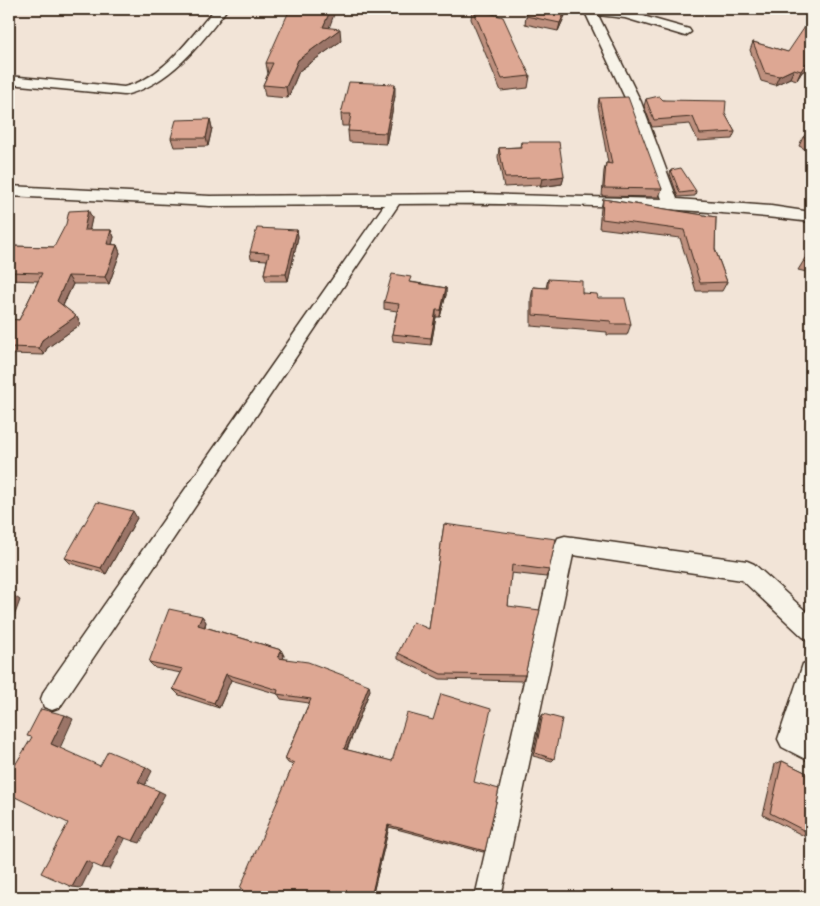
<svg xmlns="http://www.w3.org/2000/svg" width="820" height="906" viewBox="0 0 820 906" font-family="Dekko,sans-serif">
<style>
.lines{fill:none;stroke-linecap:round;stroke-linejoin:round}
.street-casing{stroke:#3b2a1e;stroke-width:3}
.street{fill:#f7f3e8;fill-rule:evenodd}
.wall{fill:#be907e;stroke:#3b2a1e}
.shaded-wall{fill:#9b7567;stroke:#3b2a1e}
.building{fill:#dda793;stroke:#3b2a1e}
</style>
<rect width="100%" height="100%" fill="#f2e4d7"/>
<filter id="ink" filterUnits="userSpaceOnUse"><feTurbulence type="fractalNoise" baseFrequency=".02" numOctaves="2"/><feDisplacementMap in="SourceGraphic" scale="10" xChannelSelector="R" yChannelSelector="G"/><feConvolveMatrix kernelMatrix="1 2 1 2 8 2 1 2 1" color-interpolation-filters="sRGB"/></filter>
<g filter="url(#ink)">
<g class="lines">
<g class="street-casing">
<path id="street" d="M215 9H227C201 44 168 86 124 95L9 84V76L124 87C163 79 190 37 215 9Z
M590 9 625 11 689 29 691 32 685 36 625 18 598 15 641 102 677 199 771 206 811 212V222C675 205 536 203 399 204L60 707 52 710 44 707 41 699 44 691 384 205 210 206 9 196V186L210 196 478 194 662 199 627 102 585 12Z
M565 536 747 561 754 564 811 616V640L803 637 742 580 573 555 501 897H475L555 545 558 538Z
M811 661V708L803 733 811 737V762L782 747 778 739 803 664Z"/>
</g>
<use href="#street" class="street"/>
</g>
<path class="wall" d="M472 9H476L530 76 528 88 501 91 471 19Z
M568 9 558 31 525 24 526 16Z
M329 28 341 41 299 71 288 98 265 96 263 85 268 74 266 63Z
M753 42 811 59V62L809 68 802 72 797 80 790 78 775 85 761 81 750 50Z
M395 96 386 144 349 142 348 131 349 126H342L341 114Z
M599 98 662 189 659 197 602 196 604 171 606 163H608L598 106Z
M646 99 663 100 725 114 735 132 732 139 698 141 690 124 652 127 644 106Z
M210 119 212 128 208 146 174 147 171 138Z
M811 130V152L799 146 803 137Z
M521 142 564 176 562 184 540 187V185L504 187 498 157 499 148 520 147Z
M671 170 696 191 695 196 678 197 670 174Z
M603 199 716 217 715 249 727 282 722 291H696L680 238 599 228 601 208Z
M88 210 92 218 89 230H111L114 237 112 244 117 245 120 253 109 284H73L63 306 76 316 81 324 47 348 44 355 9 354V319L19 320 38 281 9 280V246L54 247Z
M297 230 298 237 288 281H266L264 274 267 260 251 259 250 252Z
M811 249V273L798 270Z
M548 279 582 293 598 298 631 324 627 335H607V332L531 326V299L533 287 546 288Z
M411 282 446 288V295L440 317H436L431 345 393 341 392 334 397 311 384 309V302Z
M137 518 106 574 70 563 65 558Z
M444 524 549 570 546 577 511 573 508 606 525 675 522 681 440 679 398 659V653L429 629Z
M202 616 206 622 205 627 281 650 284 656 283 658 370 690 347 750 474 782 485 851 483 852 389 827 372 897H240L293 765 288 763 285 759 309 703 281 699 278 694 231 680 219 708 179 695 173 689 181 673 155 668 149 662Z
M543 714 554 759 552 761 533 756 541 717Z
M782 761 811 775V836L806 837 763 815 775 764Z"/>
<path class="shaded-wall" d="M331 9H336L325 39 323 27Z
M566 9H568L558 31 560 23Z
M340 29 341 41 299 71 288 98 286 87 298 60Z
M811 54V56L807 62 811 60V62L809 68 802 72 797 80 801 71Z
M794 69 790 78 775 85 779 76Z
M395 84V96L386 144V133Z
M210 119 212 128 208 146 206 138Z
M564 176 562 184 540 187 542 179Z
M88 210 92 218 88 238 84 230Z
M111 230 114 237 110 252 107 244Z
M297 230 298 237 288 281 286 274Z
M117 245 120 253 109 284 105 277Z
M68 276 73 284 61 309 57 301Z
M446 288V295L440 317 441 310Z
M436 310V317L431 345V338Z
M76 316 81 324 47 348 44 355 39 348 42 340Z
M133 511 137 518 106 574 101 568Z
M13 595 20 600 11 625 9 624V607Z
M202 616 206 622 203 632 198 625Z
M281 650 284 656 281 664 278 658Z
M226 674 231 680 219 708 214 703Z
M369 685 370 690 345 753 344 749Z
M65 715 73 719 60 748 51 744Z
M146 767 152 771 145 785 138 782Z
M159 791 165 794 140 843 133 841Z
M388 825 389 827 372 897H371Z
M119 836 126 837 110 869 102 868Z
M86 861 94 862 81 888 72 887Z"/>
<path class="building" d="M290 9H331L323 27 340 29 298 60 286 87 263 85 273 63H266Z
M473 9H476L503 17 530 76 502 79Z
M529 9H566L560 23 526 16Z
M811 18V54L809 58 811 59V60L806 63 801 71 794 69 779 76 765 73 753 42 788 52Z
M349 82 395 84 386 133 348 131 351 114H341Z
M659 96 663 100 726 101 725 114 735 132 700 134 693 117 654 120 646 99Z
M628 97 662 189 604 188 606 163 612 164 599 98Z
M210 119 206 138H171L176 120Z
M811 130V141L803 137Z
M521 142H559L564 176 542 179 541 177 505 178 499 148 522 147Z
M681 168 696 191 680 193 671 170Z
M603 199 716 217 715 249 727 282 700 283 684 230 602 219Z
M88 210 84 230H111L107 244 117 245 105 277 68 276 57 301 76 316 42 340 39 348 9 347V319L19 320 42 273 9 272V246L54 247 66 224 69 211Z
M257 228 297 230 286 274H264L269 253 250 252Z
M811 249V264L803 261Z
M392 274 411 277 409 282 446 288 441 310H436L431 338 392 334 399 304 384 302Z
M548 279 582 281V293L597 294 598 298H625L631 324H611V321L533 315V287L548 288Z
M97 502 133 511 101 568 65 558Z
M444 524 556 539 549 570 512 565 508 606 540 610 525 675 441 674 398 653 413 622 429 629Z
M9 594 13 595 9 607Z
M169 609 202 616 198 625 281 650 278 658 308 662 369 685 344 749 392 761 407 713 433 720 441 694 491 709 474 782 499 789 485 851 388 825 371 897H240L243 890 240 888 294 763 285 759 311 699 277 694 278 690 226 674 214 703 173 689 183 669 149 662Z
M41 709 65 715 51 744 100 766 108 751 146 767 138 782 159 791 133 841 119 836 102 868 86 861 72 887 41 873 68 823 9 794V775L32 737 27 736Z
M543 714 562 719 554 759 535 753Z
M782 761 811 775V834L770 813Z"/>
</g>
<rect width="820" height="906" fill="none" stroke="#f7f3e8" stroke-width="30"/>
<rect x="15" y="15" width="790" height="876" fill="none" stroke="#3b2a1e" stroke-width="2" filter="url(#ink)"/>
</svg>
